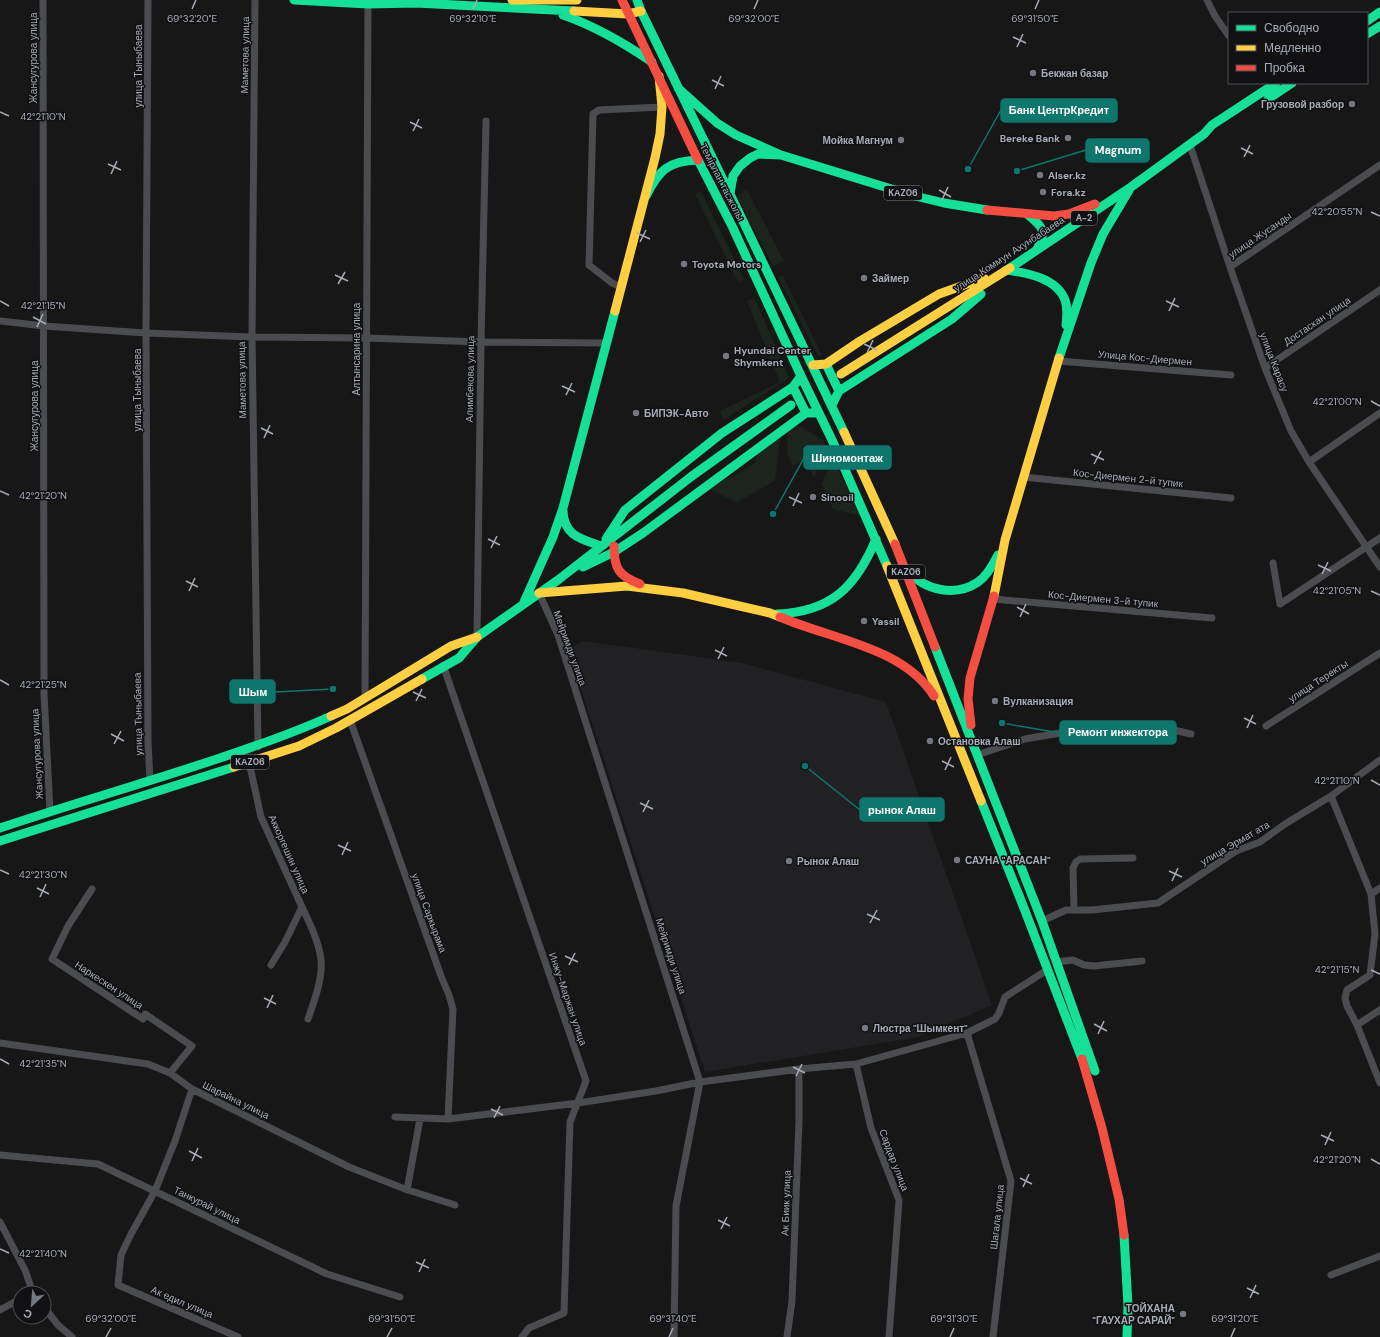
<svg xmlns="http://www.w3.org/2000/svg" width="1380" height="1337" viewBox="0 0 1380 1337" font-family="'DM Sans',sans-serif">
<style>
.built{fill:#212123}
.green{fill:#1d241e}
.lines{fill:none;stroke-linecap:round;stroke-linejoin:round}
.street{stroke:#4b4c50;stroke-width:7}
.fast{stroke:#16e098;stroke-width:9}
.slow{stroke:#ffcf43;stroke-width:9}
.jam{stroke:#f24e42;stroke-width:9}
.ticks{fill:none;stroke:#a8adb8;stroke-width:1.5}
.poi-dot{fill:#757880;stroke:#111113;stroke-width:1.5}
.labels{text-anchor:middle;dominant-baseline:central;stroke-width:3;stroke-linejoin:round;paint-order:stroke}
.shield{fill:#111113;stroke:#7b7e86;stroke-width:1}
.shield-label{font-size:9px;font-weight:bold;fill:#a8adb8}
.street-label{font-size:10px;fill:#a8adb8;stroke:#111113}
.poi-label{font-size:10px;font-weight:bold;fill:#a8adb8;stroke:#111113;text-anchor:start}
.ticks-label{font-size:10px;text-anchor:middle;fill:#a8adb8;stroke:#111113;stroke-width:3;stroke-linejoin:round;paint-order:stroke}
.leader{fill:none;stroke:#0f766e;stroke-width:1.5}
.callout-dot{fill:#0f766e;stroke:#111113;stroke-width:1.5}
.callout{fill:#0f766e;stroke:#0f766e;stroke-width:1.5}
.callout-label{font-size:11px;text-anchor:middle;font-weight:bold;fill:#fff}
</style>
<rect width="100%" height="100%" fill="#171717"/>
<path class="built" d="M584 641 742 663 886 702 992 1005 918 1037 705 1072 568 649Z"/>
<path class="green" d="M747 190 784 261 773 266 737 196Z
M701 191 744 279 738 282 695 194Z
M783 276 822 355 818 356 778 277Z
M754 297 789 378 723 420 720 411 780 382 747 301Z
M798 425 823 440 827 447 814 477 805 460 792 466 787 452 788 428Z
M781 434 775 481 737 502 704 487 723 475 730 478 755 463 757 452Z
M833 460 861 516 833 509 821 484Z"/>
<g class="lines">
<path class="street" d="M43 0 44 694 50 811
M148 0 146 333 148 742 150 781
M255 0 252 337 258 747
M1207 0 1215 16 1229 36
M1190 145 1230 267 1265 368 1291 431 1309 462 1380 567
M1230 267 1380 165
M621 287 612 283 589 265 593 114 599 110 662 107
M0 321 44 326 146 333 252 337 366 338 481 342 607 343
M1058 361 1231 375
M1265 368 1380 290
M1309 462 1380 413
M1023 477 1231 498
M1273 563 1280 604 1380 538
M539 593 558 635 700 1082 676 1206 674 1337
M993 599 1212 618
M477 637 481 342 486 121
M443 665 586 1081 570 1122 564 1313 529 1328 522 1337
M365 698 368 0
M350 720 441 976 449 995 453 1009 448 1119
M1266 726 1380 653
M977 755 1025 739 1078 730 1169 729 1191 734
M249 762 261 817 302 907
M1331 796 1371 894 1375 934 1370 975 1347 990 1345 998 1347 1006 1357 1025 1380 1083
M92 889 68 926 52 959 143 1019 145 1014 192 1046 170 1073
M1371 894 1380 888
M1074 910 1073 868 1076 862 1080 859 1133 858
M1042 921 1066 910H1092L1158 903 1236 851 1260 842 1285 824 1331 796 1380 760
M1056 962 1073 960 1084 965 1094 966 1142 961
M271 965 285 942 302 907C310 924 319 942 321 960 323 978 314 1002 308 1019
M1357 1025 1380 1010
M967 1033 1011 1181 993 1337
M0 1043 148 1064 170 1073 192 1089 349 1167 405 1189 455 1205
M856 1064 871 1128 899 1200 889 1337
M192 1089 175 1141 155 1191 131 1234 121 1255 118 1285 238 1337
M395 1117 448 1119 578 1103 656 1091 700 1082 799 1069 856 1064 967 1033 995 1019 999 1013 1005 997 1047 970
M0 1155 98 1164 327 1274 400 1297
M407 1190 420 1119
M0 1222 25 1270 33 1293
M1331 1275 1380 1256
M44 1307 58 1325 72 1337
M0 1310 20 1299
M787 1337 792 1301 799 1121V1069"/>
<path class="fast" d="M294 0 368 4 416 3 574 11
M637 0 641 11 730 194
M563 15C595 26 624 43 652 62
M1367 21 1380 12
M1367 34 1380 26
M678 88 717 123 736 135 781 155 911 195 944 203 987 210
M1268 99 1292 83
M781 155 758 154 750 158 740 166 733 176 730 194 844 432
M646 196C659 170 668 161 698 160L733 228 801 376 833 442 887 566
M1027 214C1042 226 1048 231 1037 249
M1010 268 1131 187 1204 134 1212 125 1276 83
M1005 271 1007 270C1027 273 1057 278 1065 300 1068 308 1067 317 1066 325
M1059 358 1091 263 1103 234 1131 187
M826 364 839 391
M793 387 806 413
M832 405 839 391 952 319 981 294
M563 511C564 536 581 539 601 546
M606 539 625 510 722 433 793 387 801 376
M583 567 614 552 643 533 806 413H818
M908 570C924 591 956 597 978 582 987 576 993 565 998 555
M524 602 553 537 563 508 615 311
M777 614C831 612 856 587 876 539
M935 647 1042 921 1095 1071
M422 679 459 658 477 637 558 580 692 476 791 405
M981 801 1022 903 1082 1059
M0 828C72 804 145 783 217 759 256 746 294 733 331 716
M0 841 234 767
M1124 1235 1128 1306 1127 1337"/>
<path class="slow" d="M512 0H577
M574 11 628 14 641 11
M615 311 655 158 660 134 662 107 659 76
M813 365 826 364 860 341 939 294 984 278
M841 374 1010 268
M844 432 895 544
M887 566 981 801
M539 593 627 586 683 593 770 613 780 617
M994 596 1005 540 1059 358
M331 716 347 709 451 646 477 637
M234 767 299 746 336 728 422 679"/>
<path class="jam" d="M622 0 698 160
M987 210 1054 216 1069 214 1095 204
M895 544 935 647
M614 546C614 569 619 576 640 584
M780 617C831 639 903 647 934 696
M971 725 968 699 970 678 994 596
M1082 1059 1102 1128 1119 1199 1124 1235"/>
</g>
<path class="ticks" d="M192 9 196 0M473 9 477 0M754 9 758 0M1035 9 1039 0M1013 37 1026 43M1017 47 1023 34M712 80 724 86M715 89 721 76M0 112 9 116M410 122 422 128M413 131 419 119M1241 148 1253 154M1244 157 1250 145M108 164 121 170M111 174 117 161M939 190 951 197M942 200 948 187M1371 212 1380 216M637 233 650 239M640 242 646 230M335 275 348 281M338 284 345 272M0 301 9 306M1166 301 1179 307M1169 311 1175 298M33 317 46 324M37 327 43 314M864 344 877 350M867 353 873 340M562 386 575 392M566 395 572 383M1371 401 1380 406M261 428 273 434M264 438 270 425M1091 454 1104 460M1094 464 1101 451M0 491 9 495M789 497 802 503M793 506 799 493M488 539 500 545M491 548 497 536M1318 565 1331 571M1322 574 1328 562M186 581 198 587M189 591 195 578M1371 591 1380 595M1017 607 1029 614M1020 617 1026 604M715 650 727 656M718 659 724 647M0 680 9 685M413 692 426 698M416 701 422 689M1244 718 1256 724M1247 728 1253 715M111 734 124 741M114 744 121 731M942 761 954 767M945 770 951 757M1371 780 1380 785M640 803 653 809M643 812 649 800M338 845 351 851M342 855 348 842M0 870 9 874M1169 871 1182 877M1172 881 1178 868M37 888 49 894M40 897 46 884M867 914 880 920M870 923 877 910M565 956 578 962M569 965 575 953M1371 970 1380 974M264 998 276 1004M267 1008 273 995M1094 1024 1107 1031M1098 1034 1104 1021M0 1059 9 1064M793 1067 805 1073M796 1076 802 1064M491 1109 503 1115M494 1118 500 1106M1321 1135 1334 1141M1325 1145 1331 1132M189 1151 202 1158M1371 1159 1380 1164M192 1161 198 1148M1020 1178 1032 1184M1023 1187 1029 1174M718 1220 730 1226M721 1229 727 1217M0 1249 9 1253M416 1262 429 1268M419 1272 425 1259M1247 1288 1259 1294M1250 1298 1256 1285M106 1337 111 1328M387 1337 392 1328M669 1337 673 1328M950 1337 954 1328M1231 1337 1235 1328"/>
<g class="poi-dot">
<circle cx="1033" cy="73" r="4"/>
<circle cx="1352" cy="104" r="4"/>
<circle cx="1068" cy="138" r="4"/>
<circle cx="901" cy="140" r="4"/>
<circle cx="1040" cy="175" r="4"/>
<circle cx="1043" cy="192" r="4"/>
<circle cx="684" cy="264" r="4"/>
<circle cx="864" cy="278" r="4"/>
<circle cx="726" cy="356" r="4"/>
<circle cx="636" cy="413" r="4"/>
<circle cx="813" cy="497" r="4"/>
<circle cx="864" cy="621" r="4"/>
<circle cx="995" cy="701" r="4"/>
<circle cx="930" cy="741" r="4"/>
<circle cx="957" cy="860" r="4"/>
<circle cx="789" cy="861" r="4"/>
<circle cx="865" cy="1028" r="4"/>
<circle cx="1183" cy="1314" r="4"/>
</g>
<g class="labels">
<g class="shield">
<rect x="884" y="186" width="38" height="14" rx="3"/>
<rect x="1071" y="211" width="26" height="14" rx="3"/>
<rect x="887" y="565" width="38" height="14" rx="3"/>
<rect x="231" y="755" width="38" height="14" rx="3"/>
</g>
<g class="shield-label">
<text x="903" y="193">KАZ06</text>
<text x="1084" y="218">A-2</text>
<text x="906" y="572">KАZ06</text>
<text x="250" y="762">KАZ06</text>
</g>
<g class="street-label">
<text transform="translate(245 55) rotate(-89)">Маметова улица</text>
<text transform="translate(33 58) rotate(-90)">Жансугурова улица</text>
<text transform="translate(138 66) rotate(-90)">улица Тыныбаева</text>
<text transform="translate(722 182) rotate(63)">Темірлан тасжолы</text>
<text transform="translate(1260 235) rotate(-34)">улица Жусанды</text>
<text transform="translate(1009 254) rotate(-33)">улица Коммун Ахунбабаева</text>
<text transform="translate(1317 321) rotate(-34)">Достаскан улица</text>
<text transform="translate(356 349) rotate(-90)">Алтынсарина улица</text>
<text transform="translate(1145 358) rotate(5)">Улица Кос-Диермен</text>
<text transform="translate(1274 362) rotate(69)">улица Карасу</text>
<text transform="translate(470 379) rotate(-89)">Алимбекова улица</text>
<text transform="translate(242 380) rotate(-91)">Маметова улица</text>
<text transform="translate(137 390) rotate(-90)">улица Тыныбаева</text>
<text transform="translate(34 406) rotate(-90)">Жансугурова улица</text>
<text transform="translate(1128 478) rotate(6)">Кос-Диермен 2-й тупик</text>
<text transform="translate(1103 599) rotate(5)">Кос-Диермен 3-й тупик</text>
<text transform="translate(570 648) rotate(70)">Мейримди улица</text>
<text transform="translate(1318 681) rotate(-33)">улица Теректы</text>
<text transform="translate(138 714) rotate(-91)">улица Тыныбаева</text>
<text transform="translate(37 754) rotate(-93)">Жансугурова улица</text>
<text transform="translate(1235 843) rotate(-30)">улица Эрмат ата</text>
<text transform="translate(289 854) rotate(66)">Аккоргешин улица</text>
<text transform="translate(429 913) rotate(70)">улица Саркырама</text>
<text transform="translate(671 956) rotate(72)">Мейримди улица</text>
<text transform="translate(109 985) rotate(33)">Наркескен улица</text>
<text transform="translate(568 999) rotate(71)">Инжу-Маржан улица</text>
<text transform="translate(236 1100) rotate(26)">Шарайна улица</text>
<text transform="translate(894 1160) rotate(69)">Сардар улица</text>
<text transform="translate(786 1203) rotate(-88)">Ак Биик улица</text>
<text transform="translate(207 1205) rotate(26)">Танкурай улица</text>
<text transform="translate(997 1217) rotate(-84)">Шагала улица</text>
<text transform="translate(182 1302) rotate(23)">Ак едил улица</text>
</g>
<g class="poi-label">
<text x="1041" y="73">Бекжан базар</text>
<text x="1344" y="104" text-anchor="end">Грузовой разбор</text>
<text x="1060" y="138" text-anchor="end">Bereke Bank</text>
<text x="893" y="140" text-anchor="end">Мойка Магнум</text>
<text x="1048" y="175">Alser.kz</text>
<text x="1051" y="192">Fora.kz</text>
<text x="692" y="264">Toyota Motors</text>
<text x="872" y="278">Займер</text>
<text x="734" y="350">Hyundai Center<tspan x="734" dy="12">Shymkent</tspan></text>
<text x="644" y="413">БИПЭК-Авто</text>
<text x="821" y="497">Sinooil</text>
<text x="872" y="621">Yassil</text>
<text x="1003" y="701">Вулканизация</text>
<text x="938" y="741">Остановка Алаш</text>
<text x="965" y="860">САУНА "АРАСАН"</text>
<text x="797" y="861">Рынок Алаш</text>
<text x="873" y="1028">Люстра "Шымкент"</text>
<text x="1175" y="1308" text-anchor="end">ТОЙХАНА<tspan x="1175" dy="12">"ГАУХАР САРАЙ"</tspan></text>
</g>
</g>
<g class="ticks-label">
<text x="192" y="22">69°32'20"E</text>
<text x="473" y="22">69°32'10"E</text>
<text x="754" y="22">69°32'00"E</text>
<text x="1035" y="22">69°31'50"E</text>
<text x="43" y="120">42°21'10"N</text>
<text x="1337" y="215">42°20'55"N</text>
<text x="43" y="309">42°21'15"N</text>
<text x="1337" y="405">42°21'00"N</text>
<text x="43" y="499">42°21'20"N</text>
<text x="1337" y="594">42°21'05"N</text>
<text x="43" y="688">42°21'25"N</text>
<text x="1337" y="784">42°21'10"N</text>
<text x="43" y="878">42°21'30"N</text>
<text x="1337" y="973">42°21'15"N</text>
<text x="43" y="1067">42°21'35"N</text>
<text x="1337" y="1163">42°21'20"N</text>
<text x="43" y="1257">42°21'40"N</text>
<text x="111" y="1322">69°32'00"E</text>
<text x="392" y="1322">69°31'50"E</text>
<text x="673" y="1322">69°31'40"E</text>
<text x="954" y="1322">69°31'30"E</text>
<text x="1235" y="1322">69°31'20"E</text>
</g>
<path class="leader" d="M968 169L1001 110M1017 171L1086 150M773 514L804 458M333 689L275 692M1002 723L1060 733M805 766L860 810"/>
<g class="callout-dot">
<circle cx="968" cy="169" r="4"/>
<circle cx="1017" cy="171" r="4"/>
<circle cx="773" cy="514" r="4"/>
<circle cx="333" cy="689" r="4"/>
<circle cx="1002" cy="723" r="4"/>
<circle cx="805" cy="766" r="4"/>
</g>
<g class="callout">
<rect x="1001" y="99" width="116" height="23" rx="4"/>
<rect x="1086" y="139" width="63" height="23" rx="4"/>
<rect x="804" y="446" width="87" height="23" rx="4"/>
<rect x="230" y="680" width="45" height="23" rx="4"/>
<rect x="1060" y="721" width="116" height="23" rx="4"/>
<rect x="860" y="798" width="84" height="23" rx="4"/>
</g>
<g class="callout-label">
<text x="1059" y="114">Банк ЦентрКредит</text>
<text x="1118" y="154">Magnum</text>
<text x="847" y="462">Шиномонтаж</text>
<text x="253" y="696">Шым</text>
<text x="1118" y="736">Ремонт инжектора</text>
<text x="902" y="814">рынок Алаш</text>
</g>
<rect x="1228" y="12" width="140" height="72" fill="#111113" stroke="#4d4f55"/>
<rect x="1236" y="25" width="20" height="6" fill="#16e098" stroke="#4d4f55"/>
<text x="1264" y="32" font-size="12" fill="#a8adb8">Свободно</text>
<rect x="1236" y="45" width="20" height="6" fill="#ffcf43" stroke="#4d4f55"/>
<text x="1264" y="52" font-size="12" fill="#a8adb8">Медленно</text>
<rect x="1236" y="65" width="20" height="6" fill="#f24e42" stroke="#4d4f55"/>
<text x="1264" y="72" font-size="12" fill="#a8adb8">Пробка</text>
<g transform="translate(32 1305) rotate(206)"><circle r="19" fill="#111113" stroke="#4d4f55"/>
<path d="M0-3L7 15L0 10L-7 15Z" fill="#757880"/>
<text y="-6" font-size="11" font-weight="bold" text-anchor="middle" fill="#a8adb8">С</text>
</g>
</svg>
